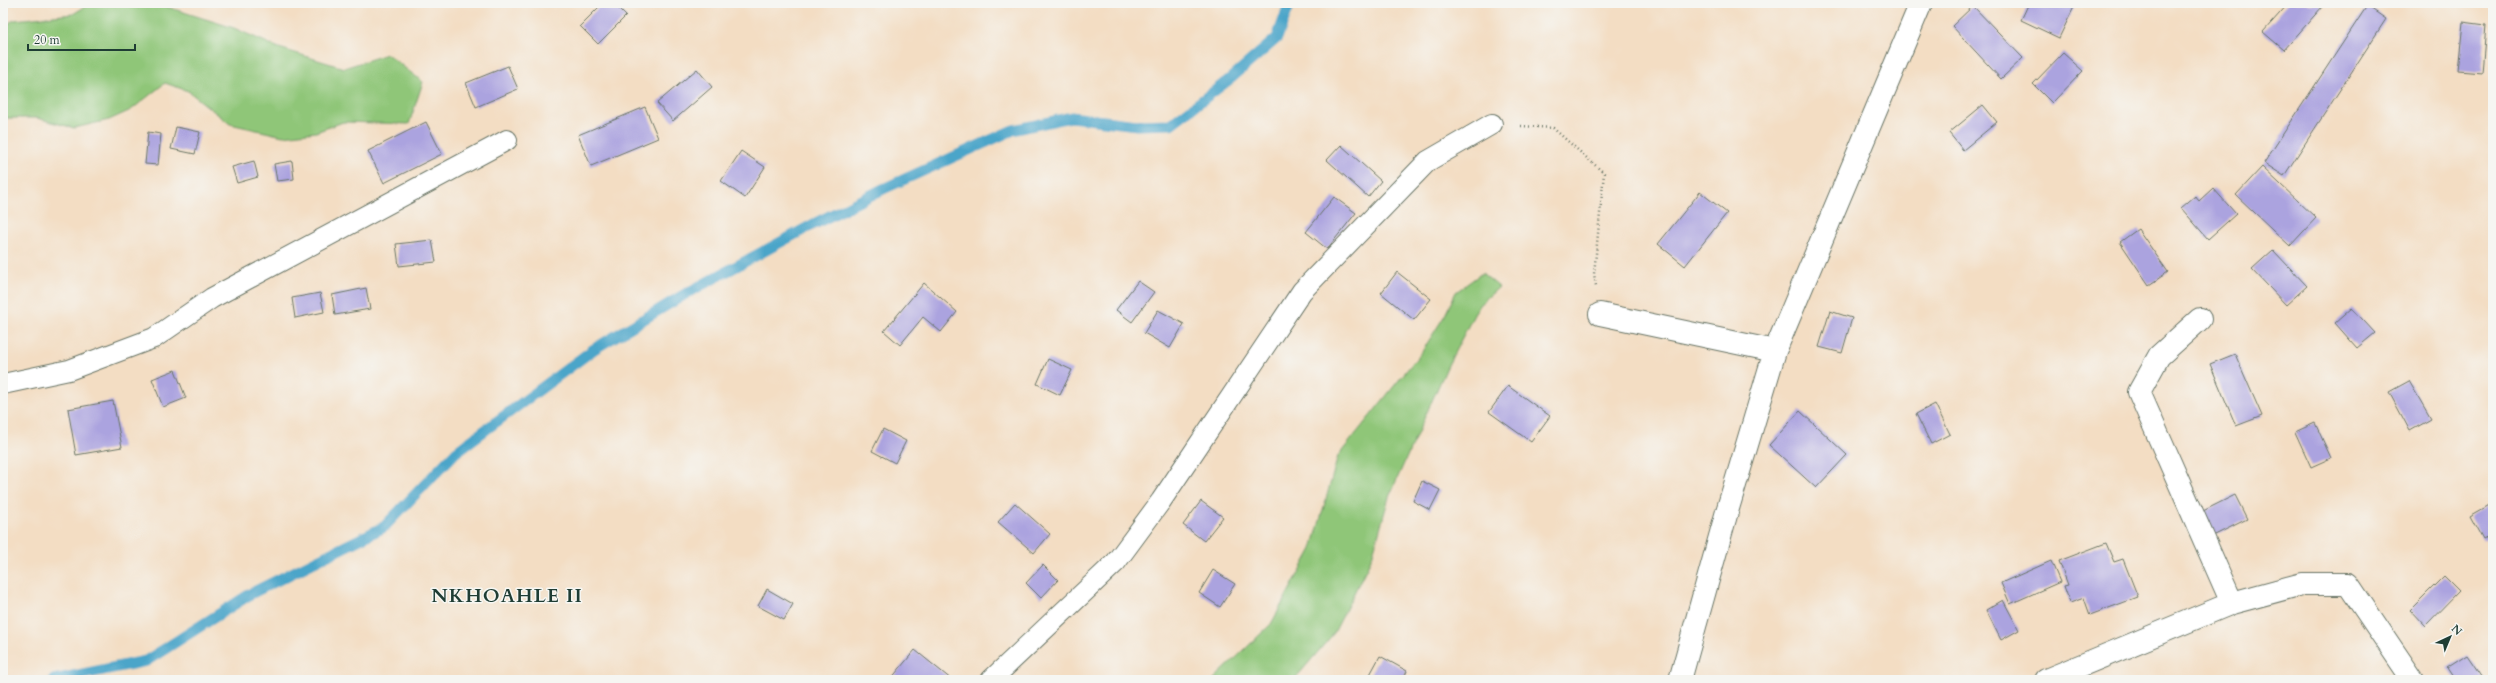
<svg xmlns="http://www.w3.org/2000/svg" width="2496" height="683" viewBox="0 0 2496 683" font-family="Cardo,serif">
<style>
.green{fill:#8fc678;stroke:#578256}
.lines{fill:none;stroke-linecap:round;stroke-linejoin:round}
.stream{stroke:#4ba5c9;stroke-width:11}
.building{fill:#aba3df}
.service-casing{stroke:#697566;stroke-width:22}
.minor-casing{stroke:#697566;stroke-width:24}
.path{stroke:#697566;stroke-width:2.5;stroke-dasharray:1 3;stroke-linecap:butt}
.service{stroke:#fff;stroke-width:20}
.minor{stroke:#fff;stroke-width:22}
.labels{text-anchor:middle;dominant-baseline:central;stroke-width:3;stroke-linejoin:round;paint-order:stroke}
.district-label{font-size:19px;font-weight:bold;letter-spacing:1px;fill:#1f3d34;stroke:#f6f6f2}
</style>
<rect width="100%" height="100%" fill="#f6f6f2"/>
<filter id="ink" filterUnits="userSpaceOnUse"><feTurbulence type="fractalNoise" baseFrequency=".025" numOctaves="2"/><feDisplacementMap in="SourceGraphic" scale="8" xChannelSelector="R" yChannelSelector="G"/><feConvolveMatrix kernelMatrix="1 2 1 2 8 2 1 2 1" color-interpolation-filters="sRGB"/></filter>
<filter id="wash" filterUnits="userSpaceOnUse"><feTurbulence type="fractalNoise" baseFrequency=".012" numOctaves="4" result="noise"/><feDisplacementMap in="SourceGraphic" scale="16" xChannelSelector="R" yChannelSelector="G"/><feGaussianBlur stdDeviation="0.9" result="paint"/><feColorMatrix in="noise" values="0 0 0 0 0 0 0 0 0 0 0 0 0 0 0 0 0 1.4 0 .05"/><feComposite in="paint" operator="in"/></filter>
<g filter="url(#wash)">
<rect width="100%" height="100%" fill="#f3ddc3"/>
<path class="green" d="M91 3H155L234 28 279 48 344 68 387 54 423 82 409 124 343 122 316 132 283 136 230 124 188 91 165 83 131 110 109 120 74 128 37 118H3V26L14 20 73 14Z
M1482 273 1499 287 1479 305 1448 365 1389 497 1372 557 1334 633 1294 680H1213L1271 624 1312 549 1338 456 1423 350 1445 315 1456 292Z"/>
<g class="lines">
<path class="stream" d="M54 680 146 661 252 593 384 527 456 452 594 349 687 293 812 225 883 189 1013 130 1071 117 1137 125 1171 124 1230 79 1277 38 1290 3"/>
</g>
<g id="blocks">
<path class="building" d="M603 3H613L626 16 598 44 580 26Z
M2029 3H2076L2059 38 2021 20Z
M2289 3H2318L2322 7 2284 50 2263 32Z
M1973 6 2023 58 2001 79 1952 26Z
M2367 6 2386 19 2284 176 2264 163Z
M2463 22 2486 25 2482 73 2458 71Z
M2063 53 2083 71 2052 103 2033 84Z
M508 66 518 89 476 107 466 83Z
M697 69 712 87 673 121 657 103Z
M1983 105 1997 122 1963 150 1949 133Z
M645 107 658 138 591 166 578 135Z
M426 122 442 154 384 183 368 151Z
M176 127 200 132 195 154 171 149Z
M148 132 161 134 158 165 145 164Z
M1341 145 1381 181 1368 197 1327 160Z
M741 151 765 167 745 198 721 181Z
M254 161 258 177 237 183 232 167Z
M292 161 294 179 277 181 274 164Z
M2262 167 2316 218 2290 246 2236 195Z
M2213 188 2236 214 2208 239 2181 208 2195 196 2199 201Z
M1700 192 1727 213 1685 266 1658 244Z
M1334 197 1356 213 1327 249 1306 232Z
M2138 229 2168 272 2149 285 2120 242Z
M432 240 436 262 399 266 396 244Z
M2273 250 2307 286 2286 305 2252 269Z
M1397 272 1431 299 1414 320 1381 293Z
M1138 281 1154 292 1132 322 1116 310Z
M924 283 957 312 941 332 923 317 900 345 884 331Z
M366 288 370 309 335 315 332 295Z
M320 293 324 312 295 318 292 298Z
M2352 308 2375 333 2357 348 2335 323Z
M1158 310 1184 324 1170 348 1144 333Z
M1830 311 1852 318 1842 353 1819 347Z
M2235 354 2262 416 2236 426 2210 364Z
M1048 359 1072 370 1060 395 1037 384Z
M175 370 186 398 163 407 152 379Z
M2409 381 2431 419 2410 431 2389 392Z
M1508 386 1550 416 1531 442 1489 412Z
M113 401 122 447 76 455 68 409Z
M1935 404 1950 434 1931 444 1916 414Z
M1800 411 1847 455 1816 488 1769 445Z
M2315 423 2331 458 2311 467 2295 432Z
M883 429 906 441 895 463 872 451Z
M1422 481 1440 490 1430 510 1413 501Z
M2235 495 2247 519 2213 536 2201 512Z
M1201 501 1223 517 1204 541 1183 525Z
M1015 503 1050 534 1034 553 998 522Z
M2493 503V534L2483 540 2470 516Z
M2106 543 2114 562 2123 559 2138 597 2090 615 2084 598 2070 603 2064 586 2068 585 2059 561Z
M2051 561 2060 582 2010 604 2001 583Z
M1043 565 1058 580 1041 598 1026 583Z
M1213 570 1235 584 1220 607 1199 593Z
M2444 576 2459 591 2425 626 2410 610Z
M767 589 793 604 784 620 758 606Z
M2003 600 2019 630 2001 640 1986 610Z
M915 650 952 680H890Z
M2467 655 2484 680H2455L2447 668Z
M1380 656 1407 671 1403 680H1367Z"/>
</g>
</g>
<g filter="url(#ink)">
<use href="#blocks" fill-opacity="0" stroke="#697566" stroke-width="1"/>
<g class="lines">
<g class="service-casing">
<path id="service" d="M3 384 69 370 154 338 212 298 507 140
M991 680 1116 562 1161 501 1302 291 1428 161 1492 124"/>
</g>
<g class="minor-casing">
<path id="minor" d="M1600 314 1775 351
M2200 319 2159 356 2139 392 2232 603
M1680 680 1726 515 1775 351 1921 3
M2046 680 2232 603 2302 584H2348L2413 680"/>
</g>
<path class="path" d="M1521 126 1553 128 1604 173 1594 274 1596 286"/>
<use href="#service" class="service"/>
<use href="#minor" class="minor"/>
</g>
</g>
<g class="labels">
<g class="district-label">
<text x="507" y="596">NKHOAHLE II</text>
</g>
</g>
<rect width="2496" height="683" fill="none" stroke="#f6f6f2" stroke-width="16"/>
<g transform="translate(2450 637) rotate(44)" stroke="#f6f6f2" stroke-width="3" paint-order="stroke">
<path d="M0-3L7 15L0 10L-7 15Z" fill="#1f3d34"/>
<text y="-6" font-size="11" font-weight="bold" text-anchor="middle" fill="#1f3d34">N</text>
</g>
<path d="M28 44v6h107v-6" fill="none" stroke="#1f3d34" stroke-width="2"/>
<text x="34" y="44" font-size="12" fill="#1f3d34" stroke="#f6f6f2" stroke-width="3" paint-order="stroke">20 m</text>
</svg>
